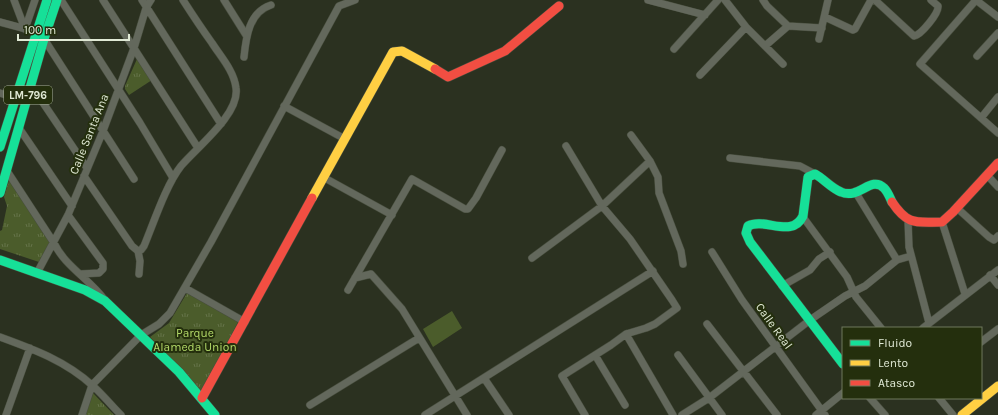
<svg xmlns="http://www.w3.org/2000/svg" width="998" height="415" viewBox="0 0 998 415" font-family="Karla,sans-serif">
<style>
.grass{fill:url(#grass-tufts)}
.pitch{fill:#4b5c2b}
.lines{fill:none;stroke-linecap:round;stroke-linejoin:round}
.street-casing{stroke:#484e3e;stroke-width:8}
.fast-casing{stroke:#484e3e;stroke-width:10}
.slow-casing{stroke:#484e3e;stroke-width:10}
.jam-casing{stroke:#484e3e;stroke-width:10}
.street{stroke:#63685c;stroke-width:7}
.fast{stroke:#16e098;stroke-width:9}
.slow{stroke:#ffcf43;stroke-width:9}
.jam{stroke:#f24e42;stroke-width:9}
.labels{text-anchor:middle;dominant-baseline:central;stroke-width:4;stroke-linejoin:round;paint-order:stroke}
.shield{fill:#242f0d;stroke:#a8b199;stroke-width:1}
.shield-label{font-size:11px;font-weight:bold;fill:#e0e9d5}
.street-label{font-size:12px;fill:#e0e9d5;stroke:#242f0d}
.park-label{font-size:12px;fill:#b3d969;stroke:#242f0d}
</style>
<defs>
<pattern id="grass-tufts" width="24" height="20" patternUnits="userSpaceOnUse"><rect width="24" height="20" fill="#4b5c2b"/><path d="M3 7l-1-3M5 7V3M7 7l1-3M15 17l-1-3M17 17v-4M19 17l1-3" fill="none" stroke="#657349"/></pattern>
</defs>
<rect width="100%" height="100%" fill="#2b3120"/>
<path class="grass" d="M137 59 152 80 129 95 125 89V86Z
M9 180 51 241 42 263 0 249V231L2 230 7 206 4 197Z
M187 293 238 322 208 383 200 392 150 337 169 323Z
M93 393 114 415H85Z"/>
<path class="pitch" d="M452 311 462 328 433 347 423 329Z"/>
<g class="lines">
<g class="street-casing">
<path id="street" d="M14 0 25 29
M61 0 140 123 173 178
M103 0 198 148
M142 0 221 124
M224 0 246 35
M648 0 705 15
M725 0 746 27 783 64
M763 0 767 6 788 26 822 28
M875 0 914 36C921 35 939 13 938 6L931 0
M976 0 920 64 998 133
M976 0 998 17
M825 17 853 30 855 29 871 0
M0 22 37 32
M25 29 35 0
M44 39 134 179
M819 39 828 0
M765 46 788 26
M674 49 718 0
M977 56 998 33
M244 57C246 37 249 12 271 5
M700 75 746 27
M31 85 87 168
M0 93 16 98
M284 106 345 139
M981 118 998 97
M19 128 72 206
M631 135 650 161 658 177 659 193 681 251 683 264
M566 146 602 206 630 239 672 300 677 308 655 324 646 328 626 334 611 345 562 376 585 415
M730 158 800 166 815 174
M7 171 54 243C64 265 89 279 104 299
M987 175 998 187
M84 176 132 246 138 251 140 261 139 274
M323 177 392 215
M856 193 897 260
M957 208 989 237 994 240 998 236
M68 215 103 263V269L99 273 80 274
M803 217 847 277 856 297 881 328
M908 220 909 247 929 323
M942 222 965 294
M138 251 141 250 144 246C154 222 166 185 181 166 197 147 240 114 236 88 234 71 221 57 212 43 202 29 192 14 183 0
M712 252 742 300 825 415
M532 258 602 206 650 161
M37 273 68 215 103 131 134 48 146 8 151 0
M990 275 998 285
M355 278 371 274 402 309 467 415
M782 286 810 270 819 259 830 252
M185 288 245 322
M348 290 412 179 465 209H468L476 198 502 150
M707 324 777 415
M923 328 998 270
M626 334 673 415
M0 337C33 349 66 361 93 386 103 395 111 405 121 415
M981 342 998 329
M595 355 625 405
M678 355 722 415
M484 378 509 415
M870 398 885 415
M939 398 953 415
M310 405 419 338
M6 415 30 348
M82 415 92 385 141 335 159 324 170 313 211 242 339 6 355 0
M425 415 653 271
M682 415 709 398 810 320 845 296 865 286 897 260 911 256
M816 415 843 393"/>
</g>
<g class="fast-casing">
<path id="fast" d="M0 147 47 0
M0 193 44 39 57 0
M0 260 85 290 105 301 179 372 215 415
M843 364 750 242 746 233 748 226C765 217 792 239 803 216L808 177 815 174C824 179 831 188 841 192 859 200 871 175 884 188 888 192 890 198 892 202"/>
</g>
<g class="slow-casing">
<path id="slow" d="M312 198 393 52 402 51 435 69
M962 415 998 386"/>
</g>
<g class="jam-casing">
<path id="jam" d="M435 69 448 77 505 51 559 6
M892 202C908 226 916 222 942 222L953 212 998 163
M202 398 312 198"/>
</g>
<use href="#street" class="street"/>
<use href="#fast" class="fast"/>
<use href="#slow" class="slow"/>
<use href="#jam" class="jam"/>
</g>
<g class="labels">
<rect class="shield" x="4" y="86" width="48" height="18" rx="3"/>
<g class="shield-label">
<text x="28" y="95">LM-796</text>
</g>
<g class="street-label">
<text transform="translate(89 134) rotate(-68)">Calle Santa Ana</text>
<text transform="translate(774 326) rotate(54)">Calle Real</text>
</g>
<g class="park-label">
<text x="195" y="333">Parque<tspan x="195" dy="14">Alameda Union</tspan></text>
</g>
</g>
<rect x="842" y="327" width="140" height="72" fill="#242f0d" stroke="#6f795d"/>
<rect x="850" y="340" width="20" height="6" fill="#16e098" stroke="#6f795d"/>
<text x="878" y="347" font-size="12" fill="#e0e9d5">Fluido</text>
<rect x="850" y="360" width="20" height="6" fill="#ffcf43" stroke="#6f795d"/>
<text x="878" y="367" font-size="12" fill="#e0e9d5">Lento</text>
<rect x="850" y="380" width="20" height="6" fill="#f24e42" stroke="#6f795d"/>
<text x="878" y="387" font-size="12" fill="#e0e9d5">Atasco</text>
<path d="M18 34v6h111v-6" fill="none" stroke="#e0e9d5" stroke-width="2"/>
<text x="24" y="34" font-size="12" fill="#e0e9d5" stroke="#242f0d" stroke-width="3" paint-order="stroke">100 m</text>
</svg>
